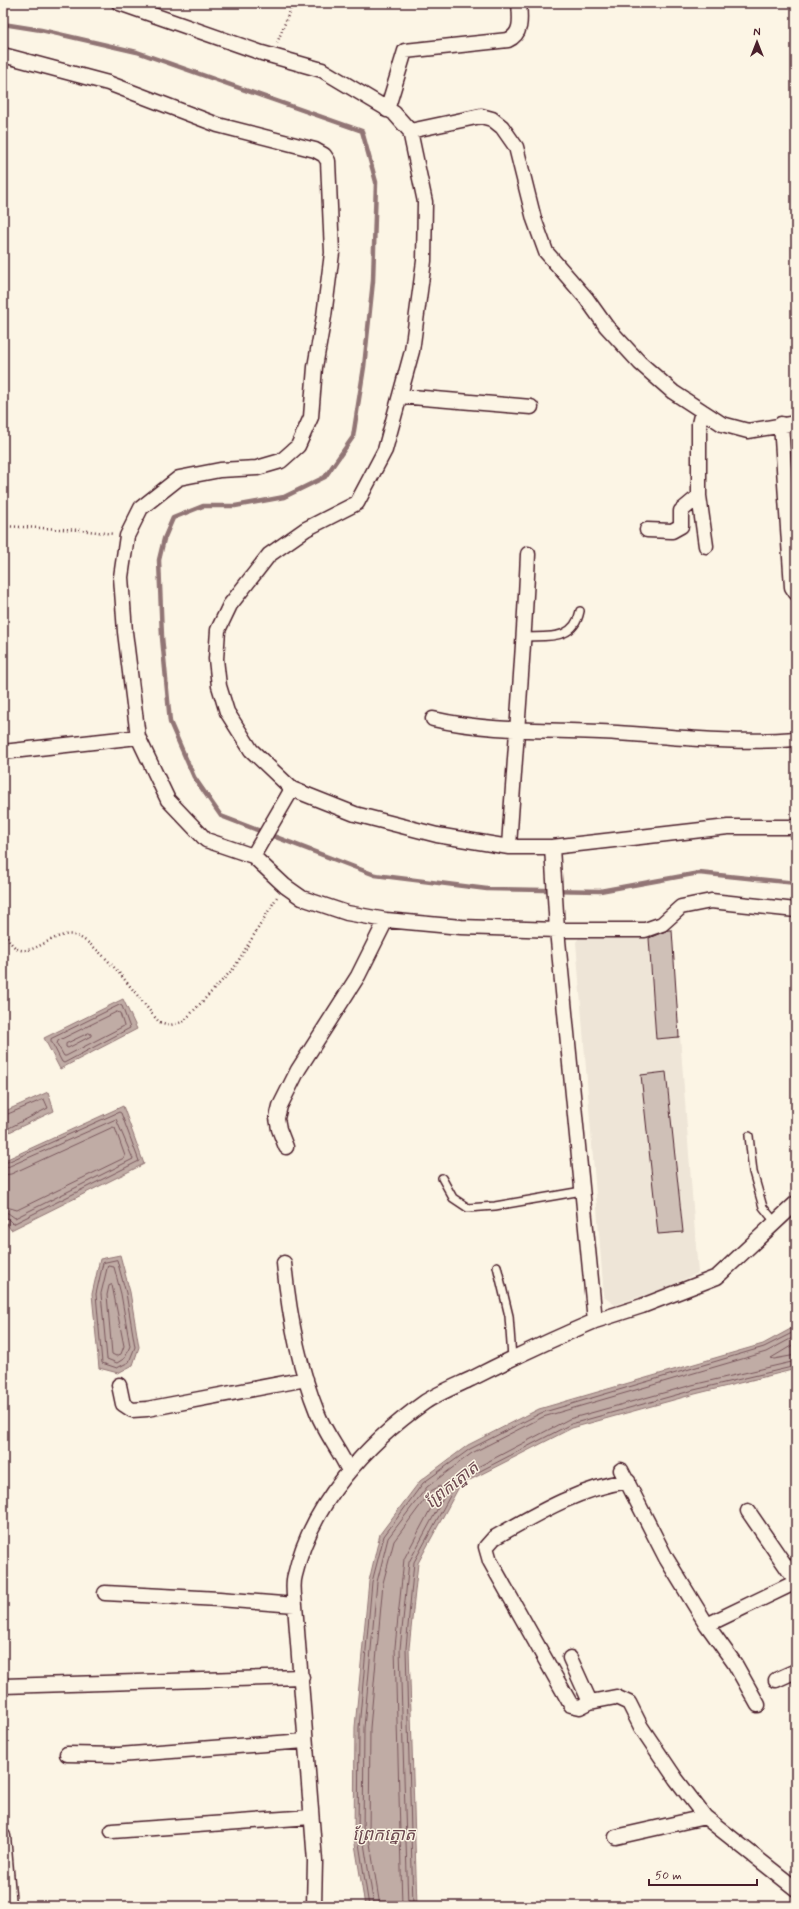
<svg xmlns="http://www.w3.org/2000/svg" width="799" height="1909" viewBox="0 0 799 1909" font-family="Mynerve,'Noto Sans Khmer',sans-serif">
<style>
.built{fill:#eee5d7}
.water{fill:#c0aca5;stroke:#917474}
.lines{fill:none;stroke-linecap:round;stroke-linejoin:round}
.shore{stroke:#79575c;stroke-width:1}
.stream{stroke:#917474;stroke-width:4.5}
.building{fill:#cfc0b7;stroke:#4a1f2b}
.service-casing{stroke:#4a1f2b;stroke-width:10}
.minor-casing{stroke:#4a1f2b;stroke-width:17}
.path{stroke:#4a1f2b;stroke-width:2.5;stroke-dasharray:1 3;stroke-linecap:butt}
.service{stroke:#fcf5e5;stroke-width:7}
.minor{stroke:#fcf5e5;stroke-width:14}
.labels{text-anchor:middle;dominant-baseline:central;stroke-width:3;stroke-linejoin:round;paint-order:stroke}
.water-label{font-size:17px;font-style:italic;fill:#6d4950;stroke:#fcf5e5}
</style>
<rect width="100%" height="100%" fill="#fcf5e5"/>
<filter id="ink" filterUnits="userSpaceOnUse"><feTurbulence type="fractalNoise" baseFrequency=".025" numOctaves="2"/><feDisplacementMap in="SourceGraphic" scale="8" xChannelSelector="R" yChannelSelector="G"/><feConvolveMatrix kernelMatrix="1 2 1 2 8 2 1 2 1" color-interpolation-filters="sRGB"/></filter>
<g filter="url(#ink)">
<path class="built" d="M672 930 698 1273 663 1289 615 1305 604 1297 576 942 581 935Z"/>
<path class="water" d="M123 999 137 1029 60 1069 44 1038Z
M48 1092 54 1111 3 1135V1112Z
M123 1106 144 1164 11 1230 3 1218V1161Z
M120 1255 130 1292 139 1347 133 1365 118 1373 99 1368 92 1294 100 1259Z
M796 1326V1369L695 1394 572 1428 460 1485 418 1563 409 1648 417 1906H365L354 1838 355 1727 369 1581 380 1534 420 1481 468 1445 539 1409 763 1344Z"/>
<g class="lines">
<path class="shore" d="M120 1005 122 1006 130 1028 64 1063 62 1062 51 1041V1039Z
M117 1012 120 1013 124 1026 66 1056H64L57 1044 58 1041Z
M89 1033 91 1034V1036L68 1048 66 1047V1044Z
M3 1116 44 1099 48 1108 3 1131
M3 1164 119 1112 121 1113 139 1161 13 1224 7 1218 3 1217
M3 1169 116 1119 133 1159 15 1218 8 1213 3 1212
M3 1175 11 1174 113 1127 115 1128 125 1156 124 1158 17 1210 3 1206
M117 1260 126 1293 135 1347 129 1362 117 1368 102 1363 96 1294 103 1263Z
M108 1266 114 1267 121 1294 130 1346 125 1358 117 1363 107 1359 101 1294Z
M112 1285 124 1346 121 1354 116 1356 112 1354 107 1295 109 1286Z
M796 1343 771 1358 774 1359 796 1355
M369 1906 358 1837 359 1728 372 1582 384 1536 423 1483 470 1449 541 1413 764 1347 796 1331
M374 1906 363 1837 364 1728 377 1582 388 1538 427 1487 472 1453 543 1417 766 1352 796 1336
M380 1906 369 1837 370 1728 383 1583 394 1541 431 1491 440 1486 441 1489 404 1559 395 1647 402 1906
M408 1906 400 1649 409 1562 453 1480 569 1419 692 1385 796 1361
M413 1906 406 1648 414 1562 457 1483 571 1424 694 1390 796 1366"/>
<path class="stream" d="M3 24 41 30 137 52 362 131 376 182 373 281 364 367 353 437 325 477 284 497 235 506H203L173 518 164 539 159 560 162 637 170 722 194 777 221 816 375 875 487 889 600 891 699 873 796 883"/>
</g>
<path class="building" d="M668 930H672L679 1037 656 1039 649 938Z
M666 1072 683 1232 658 1234 641 1075Z"/>
<g class="lines">
<g class="service-casing">
<path id="service" d="M524 637C548 636 574 641 580 611
M749 1136 753 1172 763 1207 775 1222
M442 1178 453 1198 468 1208 495 1206 582 1191
M497 1266 509 1316 512 1358"/>
</g>
<g class="minor-casing">
<path id="minor" d="M119 3 262 53 322 70 394 113 410 131 425 202 424 261 412 351 385 450 357 503 306 529 269 555 230 605 218 630 216 659 219 686 227 712 251 750 292 789 355 814 437 835 509 847H552L728 827H796
M3 55 108 83 218 125 315 150 324 155 328 161 332 253 324 316 315 367 311 417 298 446 281 461 257 468 220 470 179 478 141 508 127 536 121 577 125 632 138 737 168 800 206 840 253 856 285 886 302 898 347 913 386 920 461 927 557 930H645L662 924 681 907 711 901 796 910
M387 110 405 51 508 40C523 34 520 17 519 3
M410 131 481 116 492 119 502 127 516 147 534 219 546 252 586 298 606 326 640 363 673 392 722 424 748 431 796 423
M400 396 531 407
M781 424 792 587 796 593
M699 496 706 546
M647 530 672 531 681 526V511L699 496V424L702 411
M433 719C493 733 556 729 617 733 677 737 736 744 796 739
M3 752 138 737
M509 847C515 749 524 652 528 554
M253 856 292 789
M286 1147 279 1129 277 1118 280 1106 298 1070 358 976 386 920
M284 1263C289 1314 298 1365 317 1412 325 1433 340 1451 349 1471
M595 1321 642 1306 717 1277 796 1203
M119 1385 123 1404 132 1410 147 1409 306 1379
M621 1470 666 1558 707 1625 792 1584 796 1586
M748 1511 796 1581
M105 1593 219 1599 295 1605
M707 1625 735 1664 758 1705
M570 1658 590 1702 616 1697 629 1703 641 1727 676 1779 705 1817 796 1889
M776 1680 796 1671
M3 1686 302 1677
M590 1702 580 1707 571 1705 490 1561 486 1547 494 1538C536 1514 579 1488 628 1481
M67 1754 119 1755 305 1741
M112 1831 311 1817
M3 1836 9 1906
M616 1837 705 1817
M314 1906 315 1861 295 1605C294 1596 292 1584 295 1575 311 1504 367 1443 425 1402 439 1393 456 1386 471 1379 512 1358 553 1339 595 1321L557 930 552 847"/>
</g>
<path class="path" d="M277 43 293 3
M3 526 80 530 114 534
M3 925C19 981 50 925 77 936 104 948 139 999 159 1022L170 1025 183 1022 234 968 277 897"/>
<use href="#service" class="service"/>
<use href="#minor" class="minor"/>
</g>
</g>
<g class="labels">
<g class="water-label">
<text transform="translate(452 1485) rotate(-39)">ព្រែកត្នោត</text>
<text x="384" y="1835">ព្រែកត្នោត</text>
</g>
</g>
<rect width="799" height="1909" fill="none" stroke="#fcf5e5" stroke-width="16"/>
<rect x="8" y="8" width="783" height="1893" fill="none" stroke="#4a1f2b" stroke-width="1.5" filter="url(#ink)"/>
<g transform="translate(757 42)" stroke="#fcf5e5" stroke-width="3" paint-order="stroke">
<path d="M0-3L7 15L0 10L-7 15Z" fill="#4a1f2b"/>
<text y="-6" font-size="11" font-weight="bold" text-anchor="middle" fill="#4a1f2b">N</text>
</g>
<path d="M649 1879v6h108v-6" fill="none" stroke="#4a1f2b" stroke-width="2"/>
<text x="655" y="1879" font-size="12" fill="#4a1f2b" stroke="#fcf5e5" stroke-width="3" paint-order="stroke">50 m</text>
</svg>
